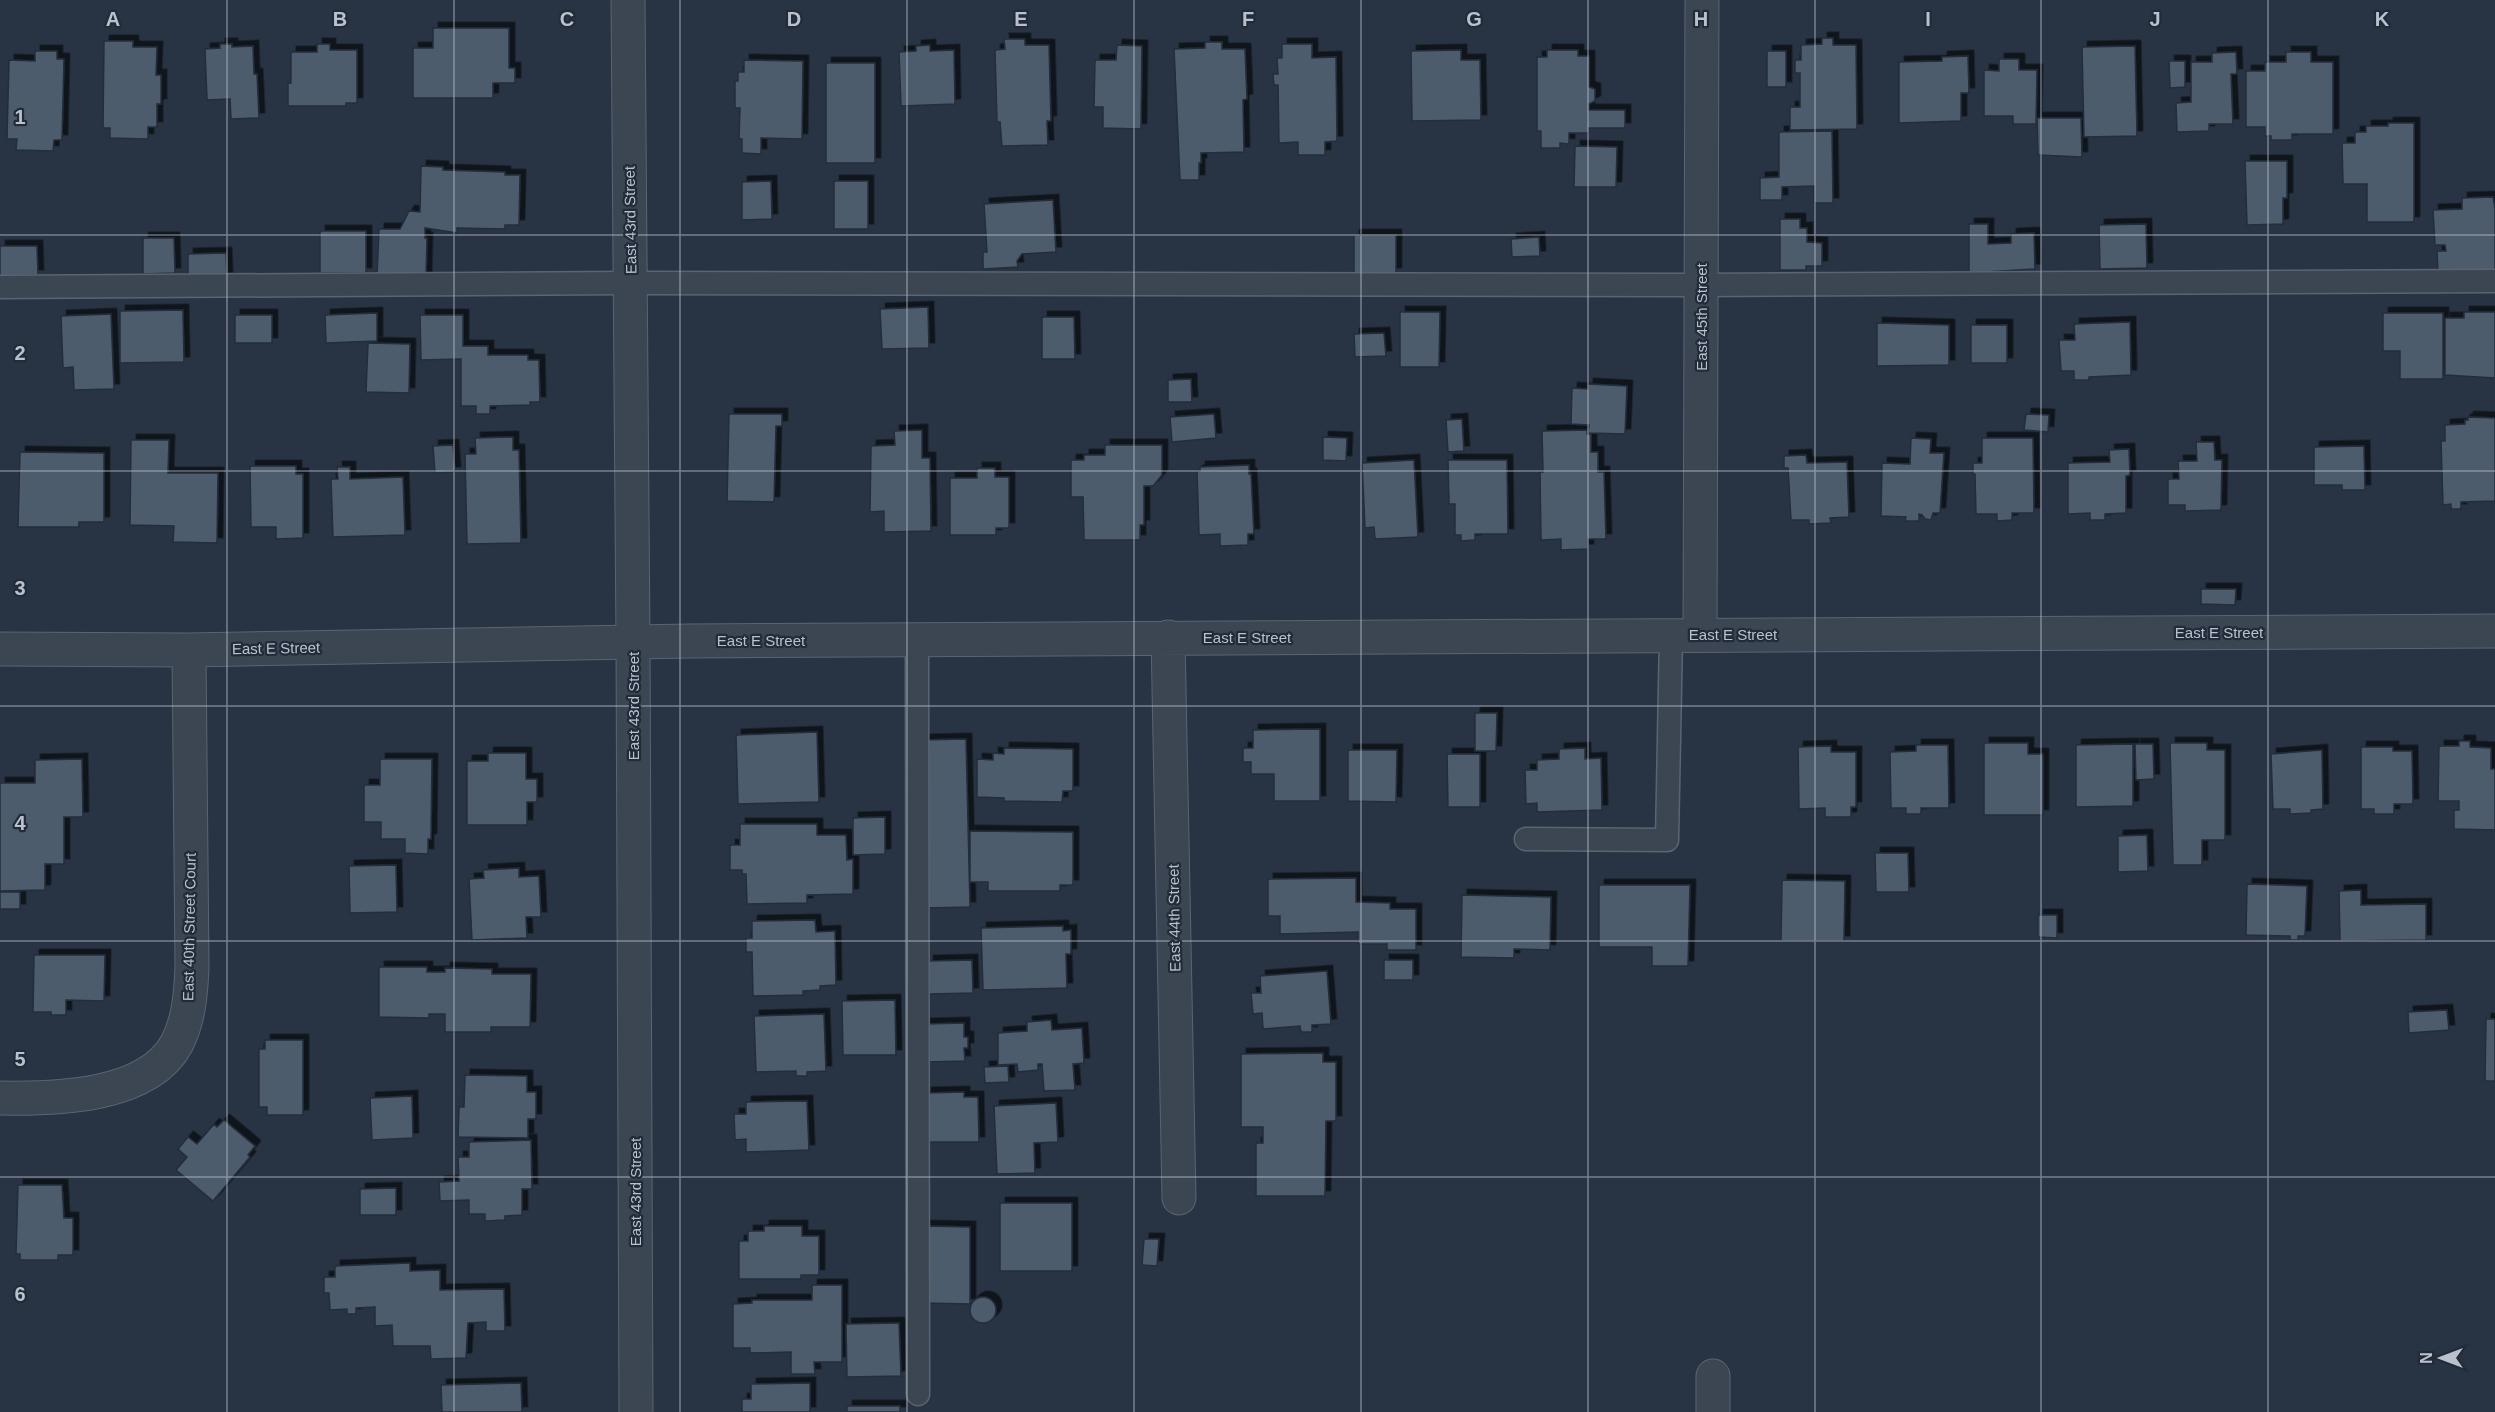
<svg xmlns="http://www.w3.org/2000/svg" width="2495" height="1412" viewBox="0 0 2495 1412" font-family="Helvetica,sans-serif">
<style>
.building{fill:#4e5b6c;stroke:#232d3b;stroke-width:1.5;filter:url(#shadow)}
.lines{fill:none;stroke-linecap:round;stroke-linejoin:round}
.service-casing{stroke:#5b6471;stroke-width:25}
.minor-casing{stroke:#5b6471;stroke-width:35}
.tertiary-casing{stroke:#5b6471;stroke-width:35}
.service{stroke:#3c4653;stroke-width:22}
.minor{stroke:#3c4653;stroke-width:33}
.tertiary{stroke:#3c4653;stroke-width:33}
.grid{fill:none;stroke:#bac1cd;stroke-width:1.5;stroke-opacity:0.55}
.labels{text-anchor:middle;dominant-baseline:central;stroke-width:4.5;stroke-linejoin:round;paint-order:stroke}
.street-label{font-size:15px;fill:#bac1cd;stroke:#212b39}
.grid-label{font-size:20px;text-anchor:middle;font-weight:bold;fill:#bac1cd;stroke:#212b39;stroke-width:4.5;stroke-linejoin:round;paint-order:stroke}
</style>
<defs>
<filter id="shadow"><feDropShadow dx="5.5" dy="-5.5" stdDeviation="0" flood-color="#0009"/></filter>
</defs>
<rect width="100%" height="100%" fill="#283444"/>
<path class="building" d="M433 28H509V68H515V83H493V98H413V48H433Z
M1822 38H1833V45H1856L1857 129 1790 130V107H1800V73H1795V60H1801V45L1822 44Z
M1004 39H1025V45H1049L1051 121H1047L1048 145 1002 146 1000 122H997L995 50 1005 49Z
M104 41H133V47H157L156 75H161V104H157V127H148V139L110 138V128H103Z
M1205 42H1222V49H1245L1247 99 1243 100 1244 152 1201 153V163H1199V180H1180L1174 49 1205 48Z
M220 44H232V47L253 46 254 74H257L259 118 231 119 230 99 207 100 205 49 220 48Z
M317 44H330V50H357V103H346V106H288V83H291V52H317Z
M1282 44H1312V58L1336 57 1337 141 1325 142V155H1298V142L1279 143 1278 85H1274L1273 74H1278L1277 58H1282Z
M930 45V51L954 50 955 104 901 106 899 52 916 51V46Z
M1117 45 1142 46 1141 129 1103 128V107H1094L1095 60H1116Z
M2135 46 2137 136 2084 137 2082 47Z
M1461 50V60H1480L1481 120 1412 121 1411 51Z
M1547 50H1578V56H1589V87L1595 89V101L1589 104V110H1625V128H1589V133H1569V144L1560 143V148H1541V131H1537V57H1547Z
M35 51H57V59H64L62 140H54L53 151 16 150 17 139H7L9 60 35 61Z
M1767 51H1786V87H1767Z
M2236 52 2237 74H2231L2233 124H2209V131L2177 132 2176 103 2191 102V62H2212V53Z
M2286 52H2311V62H2333V134H2292V140H2271V136H2265V127H2246V71H2265V62H2286Z
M1968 56 1969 93H1961V121L1899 123V62L1942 61V57Z
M1999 59H2019V70H2037L2036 124H2013V116H1984V70L1999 71Z
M744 60 803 61 802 139 761 138V154L742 153V139H739L740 108H735V81H738V72H744Z
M2169 61H2185V87L2170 88Z
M826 63H875V163H826Z
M2037 118H2081L2082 157 2038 155Z
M2388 123H2414V222H2367V184H2343L2342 143H2355V132H2366V126H2388Z
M1832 131 1833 203H1814V186L1782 187V200H1760V178L1779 177V132Z
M1575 146 1617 147 1616 187H1574Z
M2245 161H2287V198H2283V224L2247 225Z
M421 166 443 167V170L505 172V175H520L519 225H505V229L457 228V233L425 228V238H427L426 277 377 275 379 229H400L409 211 420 212Z
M771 181 772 219 742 220V182Z
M834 181H868V229H834Z
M2493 197 2495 209V270L2438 272 2437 251H2446L2445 245H2435L2433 210 2462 209V198Z
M1053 200 1056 252 1022 254 1017 261 1018 267 983 269V252H987L984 204Z
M1780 219H1800V228H1807V242L1822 243V266H1806V270H1780Z
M1969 224H1988V244L2011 243V234L2034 233 2035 269 1969 273Z
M2146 224 2147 268 2100 269 2099 225Z
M320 231H366V273H320Z
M1354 235H1396V273H1354Z
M1539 237 1540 256 1512 257 1511 239Z
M143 238H174L175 273 143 274Z
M0 246H37L38 275 0 276Z
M226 253 227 277H188V254Z
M928 307 929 348 882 349 880 309Z
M183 310 184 362 120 363V311Z
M1400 312H1440L1439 367H1400Z
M2464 312H2495V378L2445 375V318H2464Z
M377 313V341L326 343 325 315Z
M2383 313H2443V379H2400V351H2383Z
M111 314 114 389 74 390 73 367 63 368 61 316Z
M235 315H272V343H235Z
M420 315H463V346H488V355H528V360H539L540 402H530V405L490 406V414H476V406H461V359L421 360Z
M1042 317H1074L1075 359H1042Z
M2130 322 2131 375 2089 377V380H2074V371H2061L2059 340H2075L2074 324Z
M1877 323 1949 325V365L1877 366Z
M1971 325H2007V363H1971Z
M1384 333 1386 356 1355 357 1354 334Z
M368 343 410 344 409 393 366 392Z
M1191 379 1192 402H1168V380Z
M1588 384 1627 386 1625 434 1588 433 1589 425 1571 424 1572 388 1588 389Z
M729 414H782V426H776L774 502 727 501Z
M1214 414 1216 438 1172 442 1170 417Z
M2026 414 2049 415 2048 432 2024 430Z
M2468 417 2495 418V501L2461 502V509H2451V504L2443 505 2441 441H2445V425L2465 424V420H2468Z
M1462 419 1464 451 1448 452 1446 420Z
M922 430V458H930L931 531 884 532V511L870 512 871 446 895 445 894 431Z
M1587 430V434H1591V452H1598V472H1604L1606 539H1588V549L1561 550V539L1541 540 1540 472H1543L1542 431Z
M513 437V450H519L521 543 467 544 465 454H476L475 438Z
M1323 437 1347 438 1346 461 1323 460Z
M1911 438 1931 439 1930 453H1944L1940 513H1933L1931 520 1925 519 1922 515 1919 514V521H1905L1906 517 1881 516 1882 463 1910 464Z
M1982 438H2033L2034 513H2012V520L1997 521V514H1976L1975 474H1973V463H1982Z
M131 440H169L168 473H218L217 543 173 542 174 526 130 525Z
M2196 442H2214L2215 460H2222L2221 510 2185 511V505H2168V479H2179L2178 461H2197Z
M453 445 455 472 435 473 433 446Z
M1105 445H1162V475L1153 486H1144V525H1140V540H1084L1083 497H1071V460H1084V455H1105Z
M2364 446 2365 490H2342V485H2314V447Z
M2129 449 2130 475 2126 476V513L2105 514V520H2090V513L2068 514V463L2110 462 2109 450Z
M20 452 104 453V522H79V527H18Z
M1806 455 1807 463 1847 462 1849 517 1830 518 1831 523 1809 524V520H1791L1788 468H1784V456Z
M1414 460 1418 537 1375 539 1374 527 1365 528 1362 463Z
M1448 460H1507L1508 534H1475V540L1461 541V535H1455V504H1449Z
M1249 465V474H1251L1254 534H1248V545L1220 546V534L1199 535 1197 471H1200V467Z
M250 466H296V474H303V538L276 539V527H251Z
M337 467H350V479L403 477 405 535 333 537 331 479H338Z
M977 468H995V477H1009V528H996V535H950V478H977Z
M2201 589H2236L2235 605 2201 604Z
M1475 713H1497L1496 751H1475Z
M1320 729V801H1274V774H1251V762H1243V748H1253V730Z
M817 732 819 802 738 804 736 735Z
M966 739 970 907 924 908 920 740Z
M2459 741H2470V747L2491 748V769H2495V830L2454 829V810H2459V801H2438L2439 746H2459Z
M1984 743H2028V754H2043V815H1984Z
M2170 743H2207V750H2225V840H2202V865H2173Z
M2133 744V806L2076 807V745Z
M2135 744H2153L2154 779 2136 780Z
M1916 745H1948L1949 808H1921V814H1906V808H1891L1890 752 1916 751Z
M1831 746V752H1856V807H1851V817H1825V808L1799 809 1798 747Z
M2361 747H2393V751H2412L2413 804H2394V814H2374V809H2361Z
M1004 748 1073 749V791H1063L1062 802 1004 801V798L977 797V759L993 760V753L1004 754Z
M1585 748V759L1601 758 1602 810 1537 812V803L1526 804 1525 770H1537V760L1559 759V749Z
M1348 750H1397L1396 802 1348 801Z
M2322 750 2323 809 2311 810V813L2290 814V809H2273L2271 754Z
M488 753H526V779H537V802H527V825H467V761H488Z
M1447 754H1480V807H1448Z
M82 759 83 817H64V864H45V890L0 891V783H35V760Z
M380 759H432L431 839H428V854L405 853V839H381V822H364V785H380Z
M885 817V854L853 855V818Z
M740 824H817V835H846L847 860 853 859V894L807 895V903L747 904 746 874H742V870H730V845H740Z
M970 831 1073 832V885H1060V891H988V882H970Z
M2147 835 2148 871 2118 872V836Z
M1875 853H1908L1909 892H1876Z
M396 865 397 912 350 913 349 866Z
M519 868V877L539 876 541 917H526L527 938 472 940 469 879 484 878 483 870Z
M1356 878V902L1390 903V909H1416V950H1387V944H1358V932L1280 934V916H1268V879Z
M1782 880 1845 881 1844 941H1781Z
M2247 884 2307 886 2305 936H2298V940H2290V936L2246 935Z
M1599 885H1690L1688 966H1652V947H1599Z
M2361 890V905L2426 904V940L2340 941 2339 891Z
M0 892H20V909H0Z
M1462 895 1551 897 1550 950 1514 949V958L1461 957Z
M2038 915H2057V938L2038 937Z
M815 920 816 932 835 931 836 985 820 986V990L803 991V995L753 996 752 952H746V938H752V921Z
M1063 926V931L1071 930V954H1066L1067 988 983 990 981 928Z
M34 955H105L104 1001 66 1000V1015H51V1012H33Z
M972 960 973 993 929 994 928 961Z
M1384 960H1413V980H1384Z
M379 967H427V972H445V968L492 969V974H531L530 1027H491V1032H445V1014H429V1018L379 1017Z
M1327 971 1331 1024 1312 1025V1032H1301L1300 1026 1263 1029 1262 1013 1253 1014 1251 993H1261L1260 976Z
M895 1000 896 1055H843L842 1001Z
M2447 1010 2449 1030 2409 1033 2408 1012Z
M824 1014 826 1071 807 1072V1076H796V1071L756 1072 754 1016Z
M2486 1019H2495V1081H2485Z
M1051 1020 1052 1030 1082 1028 1084 1063 1073 1064 1075 1090 1044 1091 1042 1064H1038V1070L1018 1072 1017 1064 998 1065V1033L1027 1031V1022Z
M964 1023V1037H968V1048H964L965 1061 926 1062 925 1024Z
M265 1040H303V1115H267V1107H259V1049H265Z
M1323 1053V1062H1336V1121H1326L1325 1196H1256V1143H1263V1127H1241V1054Z
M1008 1066 1009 1082 985 1083 984 1067Z
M465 1075 527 1076V1092H536V1119H528V1138L458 1137 459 1107H464Z
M964 1092V1097H978L979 1142H926V1093Z
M412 1096 413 1138 372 1140 370 1098Z
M807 1101 809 1150 746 1152V1139L735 1140 734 1114H746V1102Z
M1056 1103 1058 1142 1034 1143 1035 1173 997 1174 994 1106Z
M224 1120 255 1146 248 1155 250 1157 213 1201 176 1170 187 1157 178 1149 188 1137 197 1144 214 1124 217 1127Z
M531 1140 532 1189H522V1215L505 1216V1220L485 1221V1214H469V1200L440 1201 439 1182 459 1181 458 1157H469V1142Z
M18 1185H62L64 1218H73V1255H58V1260H20V1254H16Z
M396 1188V1215H360V1189Z
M1000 1203H1072V1271H1000Z
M764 1226H802V1236H819V1275H801V1279H739V1241H748V1231H764Z
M925 1226 970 1227V1304L926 1303Z
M1144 1239H1159L1157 1266 1142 1265Z
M410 1263V1271L440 1270V1290L504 1289 505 1331H486V1322L468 1323 466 1358 431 1359 430 1346H393L392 1325 375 1326V1307L356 1308V1314H347V1309L330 1310 329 1293H324V1277H335V1266Z
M812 1285H842V1362H814L815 1374H791V1352L750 1353V1348H733V1304L752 1303V1300H812Z
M970 1310a13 13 0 1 1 26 0a13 13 0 1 1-26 0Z
M899 1323 901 1376 847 1377 846 1324Z
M521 1383 522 1412H442L441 1385Z
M810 1383V1412H742V1399H751V1384Z
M847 1406H900V1412H847Z"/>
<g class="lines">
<g class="service-casing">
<path id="service" d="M0 287 630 283 1701 285 2495 281
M917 639 918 1394
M1526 839 1667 840 1671 635"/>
</g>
<g class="minor-casing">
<path id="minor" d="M1700 635 1702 0
M1168 637 1179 1198
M0 649 189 650 690 641 2495 631
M0 1098C53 1099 148 1098 177 1043 189 1020 191 992 192 967L189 650
M1713 1376V1412"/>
</g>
<g class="tertiary-casing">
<path id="tertiary" d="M628 0 633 641 636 1412"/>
</g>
<use href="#service" class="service"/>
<use href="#minor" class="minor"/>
<use href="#tertiary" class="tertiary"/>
</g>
<path class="grid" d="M227 0V1412M454 0V1412M680 0V1412M907 0V1412M1134 0V1412M1361 0V1412M1588 0V1412M1815 0V1412M2041 0V1412M2268 0V1412M0 235H2495M0 471H2495M0 706H2495M0 941H2495M0 1177H2495"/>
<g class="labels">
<g class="street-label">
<text transform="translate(630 220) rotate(-91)">East 43rd Street</text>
<text transform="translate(1701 317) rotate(-90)">East 45th Street</text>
<text x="2219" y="632">East E Street</text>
<text x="1733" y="634">East E Street</text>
<text x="1247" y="637">East E Street</text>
<text x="761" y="640">East E Street</text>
<text transform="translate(276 648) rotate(-1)">East E Street</text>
<text transform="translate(633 706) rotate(-90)">East 43rd Street</text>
<text transform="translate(1174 918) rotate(-91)">East 44th Street</text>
<text transform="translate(189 927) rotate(-89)">East 40th Street Court</text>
<text transform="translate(635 1192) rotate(-90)">East 43rd Street</text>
</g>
</g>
<g class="grid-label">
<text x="113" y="26">A</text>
<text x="340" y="26">B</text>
<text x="567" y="26">C</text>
<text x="794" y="26">D</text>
<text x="1021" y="26">E</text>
<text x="1248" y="26">F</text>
<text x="1474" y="26">G</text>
<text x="1701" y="26">H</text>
<text x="1928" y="26">I</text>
<text x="2155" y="26">J</text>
<text x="2382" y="26">K</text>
<text x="20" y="124">1</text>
<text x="20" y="360">2</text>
<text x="20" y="595">3</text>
<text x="20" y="830">4</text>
<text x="20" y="1066">5</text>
<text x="20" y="1301">6</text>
</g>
<g transform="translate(2441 1358) rotate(270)" stroke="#212b39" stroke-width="4.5" paint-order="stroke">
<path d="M0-4.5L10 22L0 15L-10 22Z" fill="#bac1cd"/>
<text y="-9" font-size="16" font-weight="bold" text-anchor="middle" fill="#bac1cd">N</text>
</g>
</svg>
